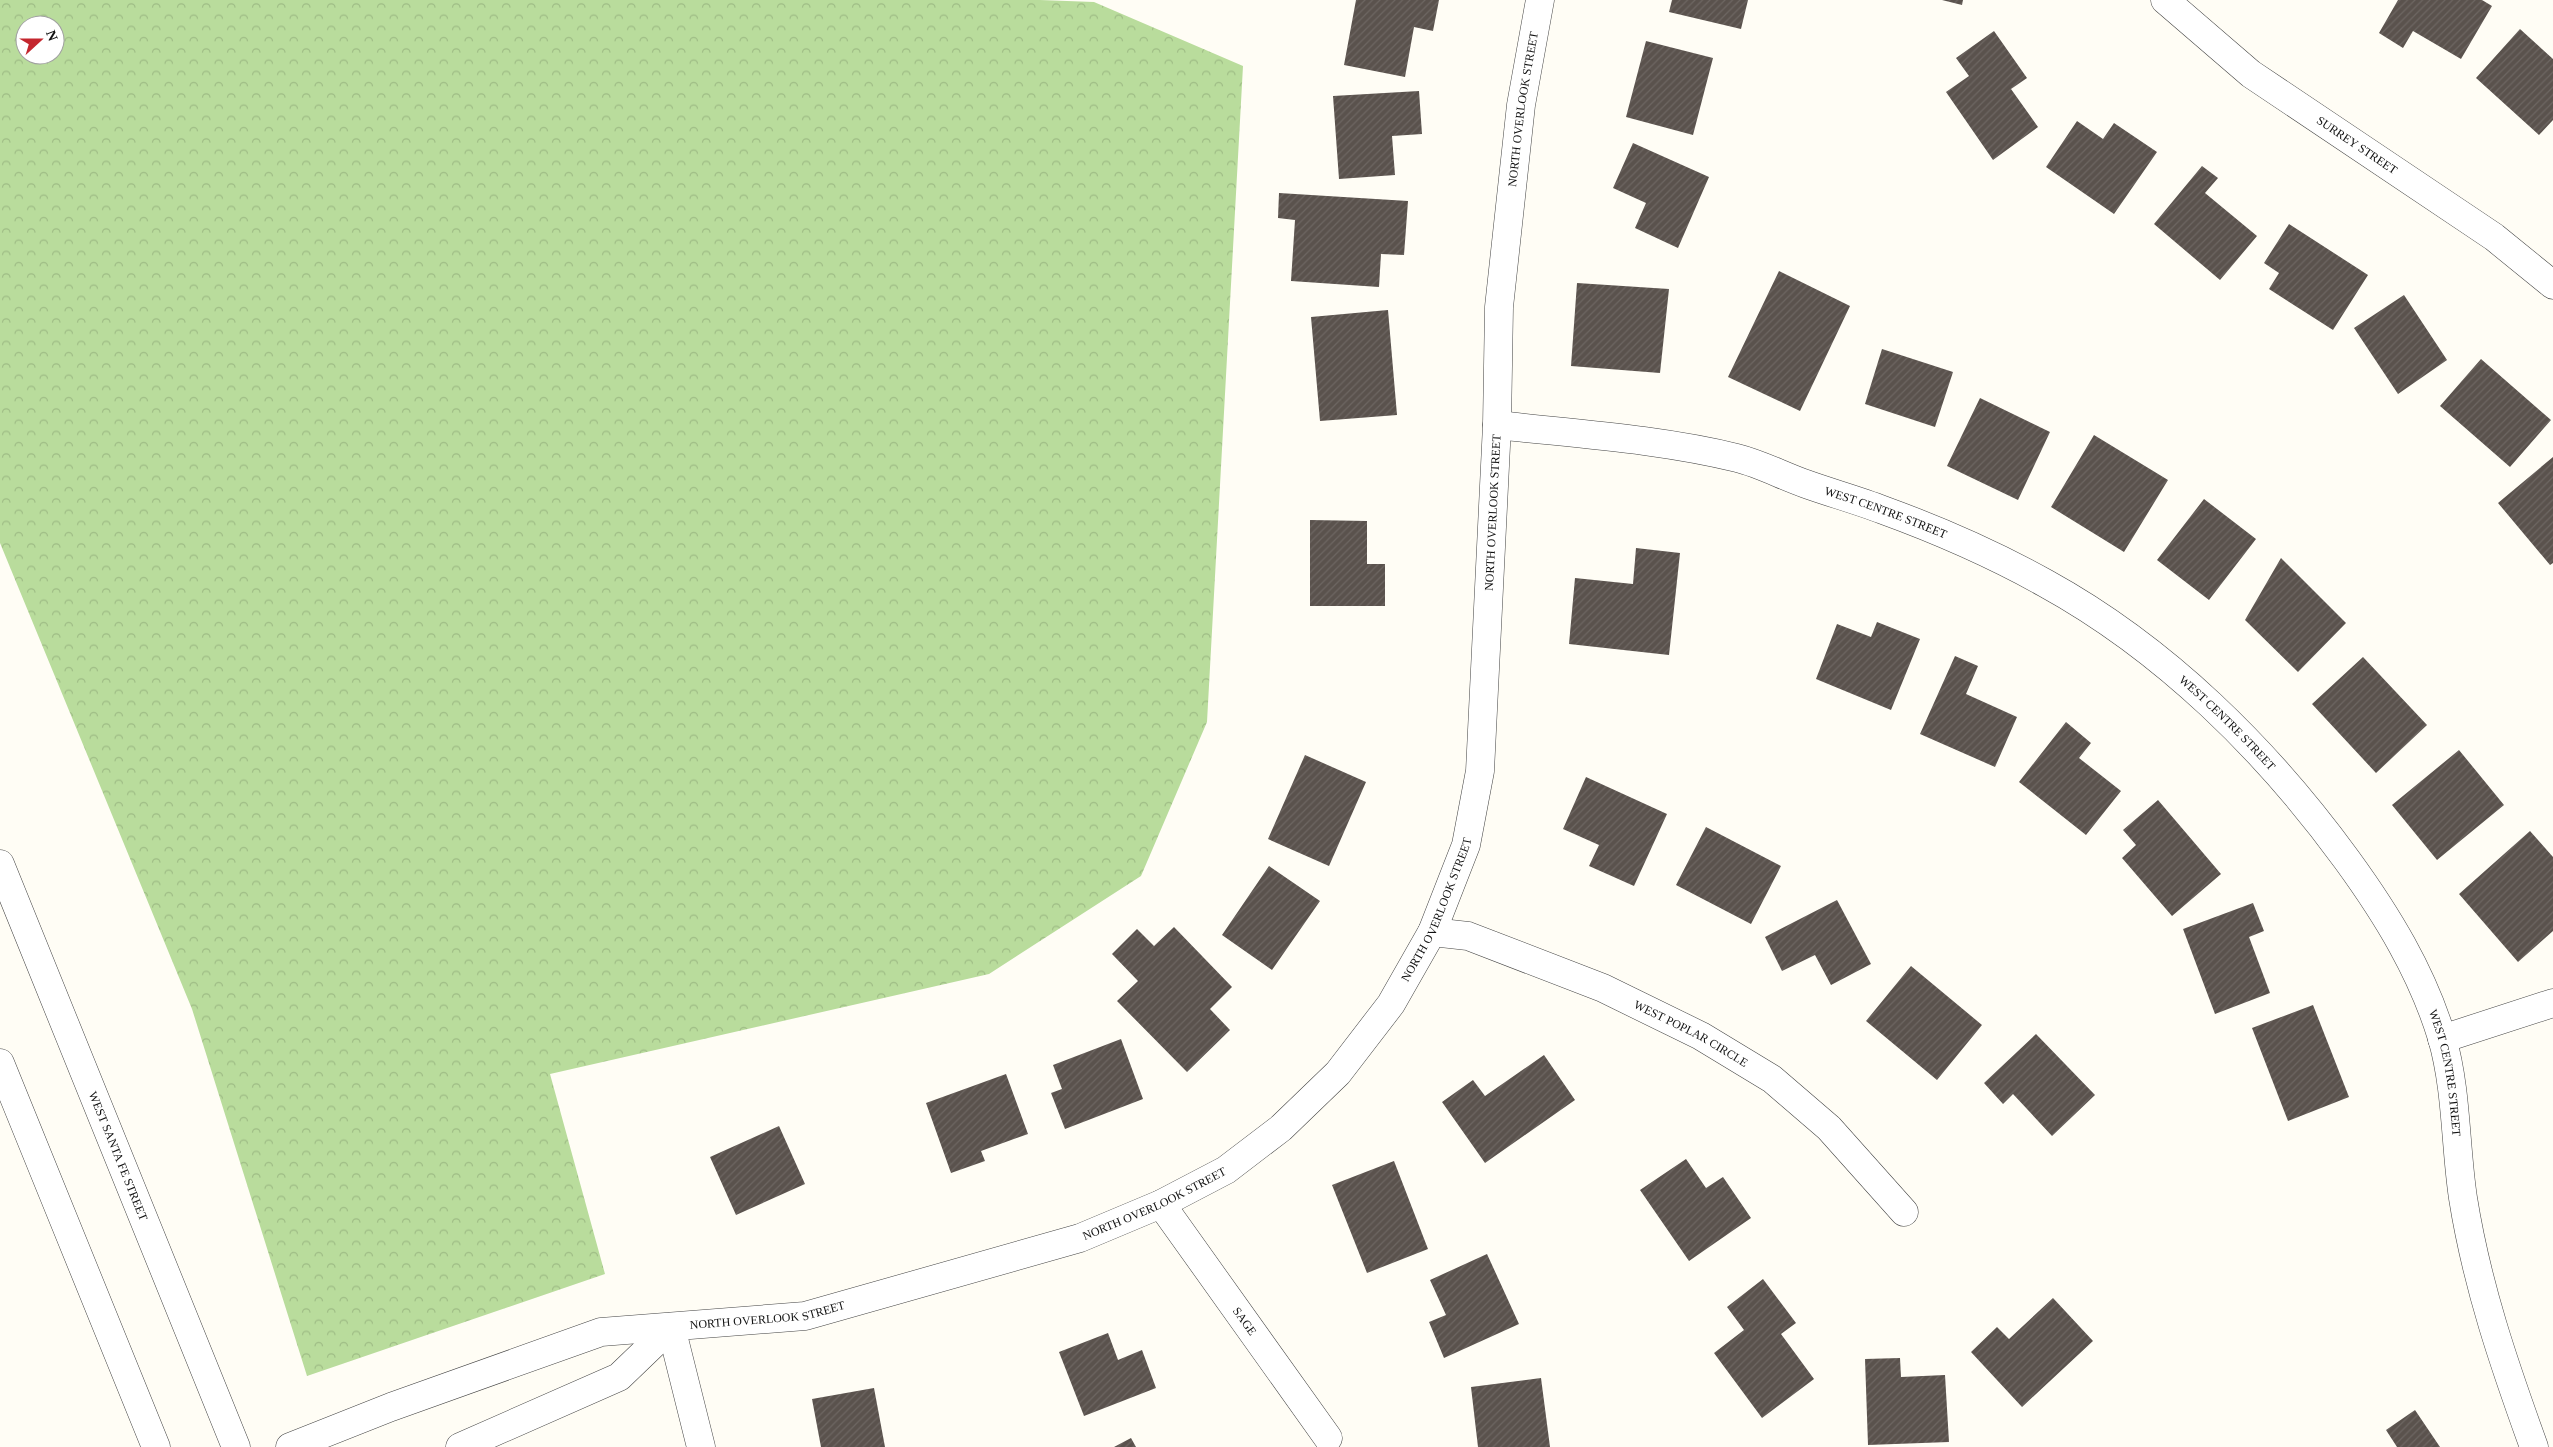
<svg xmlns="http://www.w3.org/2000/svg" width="2553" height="1447" viewBox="0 0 2553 1447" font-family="'Times New Roman',serif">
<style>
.forest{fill:url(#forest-crowns);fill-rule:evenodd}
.building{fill:url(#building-hatch)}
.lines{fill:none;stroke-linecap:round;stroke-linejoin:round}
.minor-casing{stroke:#444;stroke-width:29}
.tertiary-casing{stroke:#444;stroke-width:29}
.minor{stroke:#fff;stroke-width:28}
.tertiary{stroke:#fff;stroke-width:28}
.labels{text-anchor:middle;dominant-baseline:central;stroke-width:5;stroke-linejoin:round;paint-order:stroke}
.street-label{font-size:12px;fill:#111;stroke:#fff}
</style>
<defs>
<pattern id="forest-crowns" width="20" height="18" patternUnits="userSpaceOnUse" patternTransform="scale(1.25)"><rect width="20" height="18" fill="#b9dc9c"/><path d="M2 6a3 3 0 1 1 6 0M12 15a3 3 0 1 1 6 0" fill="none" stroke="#9ebc85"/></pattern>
<pattern id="building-hatch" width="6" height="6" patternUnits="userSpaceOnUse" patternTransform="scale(1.25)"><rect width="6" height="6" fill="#5a524d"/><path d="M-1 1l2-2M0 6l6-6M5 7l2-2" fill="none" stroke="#6d6662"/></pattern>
</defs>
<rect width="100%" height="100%" fill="#fffdf5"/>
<path class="forest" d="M0 0H1040L1094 2 1243 66 1207 722 1141 876 989 974 550 1074 605 1274 307 1376 192 1009 0 543ZM25 25H55V55H25Z"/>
<path class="building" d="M1356 0H1439L1433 31 1414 27 1405 77 1344 65Z
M1672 0H1748L1741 29 1669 12Z
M1942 0H1963L1962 5Z
M2398 0H2482L2492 6 2461 59 2413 31 2403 48 2379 33Z
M2520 29 2553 59V120L2539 135 2476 78Z
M1994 31 2027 78 2011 89 2038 127 1993 160 1946 92 1969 76 1956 58Z
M1646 41 1713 58 1693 135 1626 117Z
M1419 91 1422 134 1392 136 1395 175 1339 179 1333 96Z
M2077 121 2103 139 2114 123 2157 152 2114 214 2046 167Z
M1633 143 1709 177 1678 248 1635 228 1646 203 1613 188Z
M2202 166 2218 178 2205 193 2257 236 2220 280 2154 224Z
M1279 193 1408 201 1404 255 1381 254 1379 287 1291 281 1295 220 1278 218Z
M2289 224 2368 275 2333 330 2269 289 2279 273 2264 263Z
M1779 271 1850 306 1800 411 1728 377Z
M1577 283 1669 289 1660 373 1571 366Z
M2404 295 2447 360 2398 394 2354 328Z
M1388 310 1397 415 1320 421 1311 317Z
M1882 349 1953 372 1935 427 1865 404Z
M2481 359 2551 420 2510 467 2440 406Z
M1980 398 2050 432 2018 500 1947 466Z
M2094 435 2168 480 2124 552 2051 507Z
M2553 457V563L2550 565 2498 503Z
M2204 499 2256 539 2209 600 2157 560Z
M1310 520 1367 521V564H1385V606H1310Z
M1636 548 1680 553 1669 655 1569 644 1575 578 1633 584Z
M2281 558 2346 623 2298 672 2245 620Z
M1877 622 1920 639 1891 710 1816 679 1837 624 1871 637Z
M1955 656 1978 666 1966 694 2017 717 1995 767 1920 734Z
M2363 657 2427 725 2376 773 2312 704Z
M2066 722 2091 743 2079 758 2121 791 2086 835 2019 782Z
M2459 750 2504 805 2437 860 2392 805Z
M1305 755 1366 782 1329 866 1268 839Z
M1586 777 1667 814 1634 886 1589 866 1599 845 1563 829Z
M2158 800 2221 874 2172 916 2122 858 2136 845 2123 830Z
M1706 827 1781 866 1751 924 1676 885Z
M2530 831 2553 857V931L2518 962 2459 894Z
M1269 866 1320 901 1272 970 1222 935Z
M1837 900 1871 964 1831 985 1815 955 1782 971 1765 937Z
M2253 903 2264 931 2249 937 2270 993 2215 1014 2183 929Z
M1174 927 1232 987 1210 1009 1230 1030 1187 1072 1117 1001 1138 981 1112 954 1137 929 1154 946Z
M1911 966 1982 1025 1937 1080 1866 1021Z
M2313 1005 2349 1097 2288 1121 2252 1028Z
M2036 1034 2095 1095 2052 1136 2013 1094 2003 1104 1984 1083Z
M1121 1039 1143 1099 1065 1129 1051 1093 1062 1089 1053 1065Z
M1544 1055 1575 1100 1485 1163 1442 1102 1473 1080 1485 1096Z
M1006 1074 1028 1134 981 1151 985 1161 951 1173 926 1103Z
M779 1126 805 1184 736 1215 710 1157Z
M1686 1159 1706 1188 1723 1177 1751 1218 1689 1261 1640 1190Z
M1394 1161 1428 1249 1367 1273 1332 1185Z
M1487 1254 1519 1324 1444 1358 1429 1322 1446 1315 1430 1280Z
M1763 1279 1796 1323 1781 1334 1814 1379 1762 1418 1714 1353 1744 1330 1727 1307Z
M2053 1298 2093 1341 2022 1407 1971 1352 1997 1327 2009 1339Z
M1108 1333 1118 1360 1142 1350 1156 1388 1084 1416 1059 1352Z
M1900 1358 1901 1377 1945 1375 1949 1442 1868 1445 1865 1359Z
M1541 1378 1550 1447H1478L1471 1387Z
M874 1388 885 1447H821L812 1399Z
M2415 1410 2440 1447H2397L2386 1430Z
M1131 1438 1136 1447H1114Z"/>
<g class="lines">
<g class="minor-casing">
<g id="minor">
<path id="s1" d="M2165 0 2251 74 2494 237 2553 285"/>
<path id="s2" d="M1497 425C1577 434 1659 439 1737 458 1761 464 1783 476 1806 484 1831 493 1857 500 1883 510 1938 530 1993 554 2045 583 2165 649 2267 750 2347 860 2387 915 2422 972 2442 1038 2457 1090 2455 1145 2463 1198 2477 1286 2504 1364 2534 1447"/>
<path id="s3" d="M1432 932 1468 936 1603 988 1701 1036 1772 1079 1829 1128 1904 1212"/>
<path d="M2442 1039 2553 1003"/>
<path id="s4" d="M1161 1204 1328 1438"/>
<path d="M671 1327 701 1447"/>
<path id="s5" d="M290 1447 391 1407 601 1332 805 1316 1080 1238 1161 1204 1226 1170 1281 1128 1338 1073 1391 1004 1432 932 1466 845 1480 771 1497 425 1499 307 1521 105 1540 0"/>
<path d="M460 1447 619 1377 671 1327"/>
</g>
</g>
<g class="tertiary-casing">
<g id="tertiary">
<path id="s6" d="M0 864 236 1447"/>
<path d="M0 1063 156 1447"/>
</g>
</g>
<use href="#minor" class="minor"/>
<use href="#tertiary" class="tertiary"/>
</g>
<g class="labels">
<g class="street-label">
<text stroke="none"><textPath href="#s5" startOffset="2134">NORTH OVERLOOK STREET</textPath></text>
<text stroke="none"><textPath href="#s1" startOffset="241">SURREY STREET</textPath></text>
<text stroke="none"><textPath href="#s5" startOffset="1729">NORTH OVERLOOK STREET</textPath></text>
<text stroke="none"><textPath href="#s2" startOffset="401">WEST CENTRE STREET</textPath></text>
<text stroke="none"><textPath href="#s2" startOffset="806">WEST CENTRE STREET</textPath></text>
<text stroke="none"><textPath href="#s5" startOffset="1324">NORTH OVERLOOK STREET</textPath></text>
<text stroke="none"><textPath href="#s3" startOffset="280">WEST POPLAR CIRCLE</textPath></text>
<text stroke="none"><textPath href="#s2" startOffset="1226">WEST CENTRE STREET</textPath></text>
<text stroke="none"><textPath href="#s6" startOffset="315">WEST SANTA FE STREET</textPath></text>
<text stroke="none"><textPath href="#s5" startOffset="904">NORTH OVERLOOK STREET</textPath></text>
<text stroke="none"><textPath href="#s5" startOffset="499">NORTH OVERLOOK STREET</textPath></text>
<text stroke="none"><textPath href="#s4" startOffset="144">SAGE</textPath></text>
</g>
</g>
<g transform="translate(40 40) rotate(69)"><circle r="24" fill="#ffffff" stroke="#a0a0a0"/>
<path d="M0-4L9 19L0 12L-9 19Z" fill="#c4262e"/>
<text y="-8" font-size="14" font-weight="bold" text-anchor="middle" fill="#111111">N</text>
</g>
</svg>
